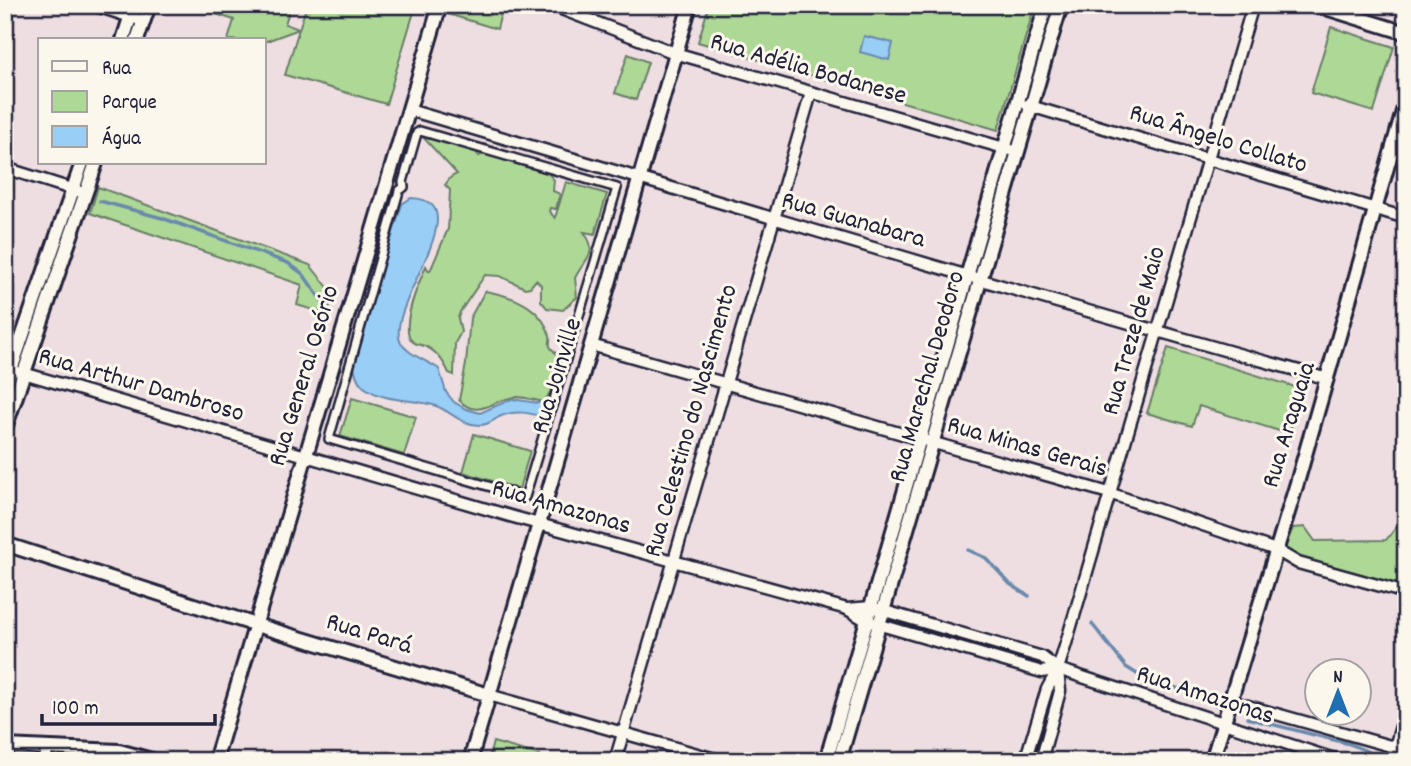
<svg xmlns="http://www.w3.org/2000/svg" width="1411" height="766" viewBox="0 0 1411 766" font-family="Dekko,sans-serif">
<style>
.green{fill:#aed896;stroke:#687d68;stroke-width:2}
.water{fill:#99cef7;stroke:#6989ac;stroke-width:2}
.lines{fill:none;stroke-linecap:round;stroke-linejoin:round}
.stream{stroke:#6989ac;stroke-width:3.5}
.pedestrian-casing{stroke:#22223b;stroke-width:12}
.minor-casing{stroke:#22223b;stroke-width:15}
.tertiary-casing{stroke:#22223b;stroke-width:18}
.pedestrian{stroke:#fbf7ec;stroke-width:7}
.minor{stroke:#fbf7ec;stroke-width:10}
.tertiary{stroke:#fbf7ec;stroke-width:12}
.labels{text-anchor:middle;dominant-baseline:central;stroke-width:6;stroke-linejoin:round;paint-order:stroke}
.street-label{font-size:26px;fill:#22223b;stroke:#fbf7ec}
</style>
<rect width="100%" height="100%" fill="#eedee1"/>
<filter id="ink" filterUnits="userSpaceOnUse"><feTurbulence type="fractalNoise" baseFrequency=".0143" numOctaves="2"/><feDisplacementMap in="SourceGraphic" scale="14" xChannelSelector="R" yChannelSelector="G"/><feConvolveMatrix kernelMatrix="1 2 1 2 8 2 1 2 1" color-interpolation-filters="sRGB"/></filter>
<g filter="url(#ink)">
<path class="green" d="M209 5H291L285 24 299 29 307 5H416L386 104 285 75 299 29 264 42 228 40 234 20 207 11Z
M451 5H503L497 29 448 14Z
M709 5H1035L998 130 698 42Z
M1331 27 1394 47 1374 112 1311 93Z
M628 54 648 62 636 100 615 93Z
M421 135 475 151 479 156 486 153 549 174 554 180 553 191 560 194 556 209 550 208 549 211 555 218 566 182 607 194 595 234 584 232C600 254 584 259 575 278L577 297 563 310 547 308 541 301V285L536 280 530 287 525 288 500 276 485 275 460 312 458 318 461 332 455 343 454 375 449 373C444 362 436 350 424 346 419 344 417 345 413 342 398 329 419 282 426 266L429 271 431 269 448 229 450 190 445 185 451 177 457 174Z
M98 187 310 265 334 295 327 314 297 305 302 285 90 213Z
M485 291C513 296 541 306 550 336 551 339 549 343 550 346 551 350 556 352 557 355 564 370 552 390 544 402 533 400 521 395 510 398 491 402 477 419 459 400L466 364 470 318Z
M1168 348 1302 389 1289 434 1199 406 1192 426 1147 413Z
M352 398 416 417 404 455 340 436Z
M474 434 530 451 519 489 463 472Z
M1406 515V589L1292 555 1283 550 1293 528 1305 527 1315 541 1386 540Z
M493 742 540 755 538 761H488Z"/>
<path class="water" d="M864 36 893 43 889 60 860 52Z
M411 198C481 200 386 305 400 341 406 354 428 361 439 369L446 392 454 402 466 409 480 413 512 399 551 405 547 418C530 413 516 409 499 417 492 421 488 425 480 425 461 425 452 412 436 406 415 399 386 402 367 389 357 383 355 373 353 361L402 204Z"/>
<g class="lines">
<path class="stream" d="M100 201 162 218 288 263 303 274 324 304
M968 550 986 558 1010 584 1029 596
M1092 624 1126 667 1137 674 1204 698 1215 705
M1247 718 1350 744 1385 759"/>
<g class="pedestrian-casing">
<path id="pedestrian" d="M420 131 617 188 525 497 329 439 399 191 404 187 403 182 417 133Z"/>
</g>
<g class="minor-casing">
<path id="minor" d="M94 5 143 21
M551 5 675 53 1018 152
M1027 105 1406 218
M409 110C715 200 1020 294 1328 379
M5 168 78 191
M591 345 1109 493 1276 550 1298 563 1406 593
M20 372 510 516 847 609 867 621 1042 672 1058 669
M847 609 871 607 1042 657 1058 669 1340 761
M489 695 722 761
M1230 701 1394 747
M44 761 48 748
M615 761 811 93
M1025 761 1047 689 1058 669 1067 640 1253 5
M1041 761 1060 691 1058 670
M1391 761 1406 709"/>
</g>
<g class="tertiary-casing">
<path id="tertiary" d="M1316 5 1406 33
M123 40 134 5
M137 40 149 5
M5 387 82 163
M5 428 96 163
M5 544 256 625 489 695
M5 746 119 751 155 761
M5 760 32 761
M215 761 440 5
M470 761 690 5
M826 761 1046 5
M839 761 1061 5
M1212 761 1297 483 1406 101"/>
</g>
<use href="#pedestrian" class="pedestrian"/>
<use href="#minor" class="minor"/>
<use href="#tertiary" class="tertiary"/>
</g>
</g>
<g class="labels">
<g class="street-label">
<text transform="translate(808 70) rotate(16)">Rua Adélia Bodanese</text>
<text transform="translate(1218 140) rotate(17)">Rua Ângelo Collato</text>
<text transform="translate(853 221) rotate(16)">Rua Guanabara</text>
<text transform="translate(1135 331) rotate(-74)">Rua Treze de Maio</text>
<text transform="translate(305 376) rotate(-73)">Rua General Osório</text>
<text transform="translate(558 376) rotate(-73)">Rua Joinville</text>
<text transform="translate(928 377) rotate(-74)">Rua Marechal Deodoro</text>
<text transform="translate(141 386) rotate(16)">Rua Arthur Dambroso</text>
<text transform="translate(692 421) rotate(-74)">Rua Celestino do Nascimento</text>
<text transform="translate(1290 425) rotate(-73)">Rua Araguaia</text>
<text transform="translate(1027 448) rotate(16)">Rua Minas Gerais</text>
<text transform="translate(561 508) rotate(16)">Rua Amazonas</text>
<text transform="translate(369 635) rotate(17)">Rua Pará</text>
<text transform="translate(1205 696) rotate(18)">Rua Amazonas</text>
</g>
</g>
<rect width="1411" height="766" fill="none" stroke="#fbf7ec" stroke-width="28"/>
<rect x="14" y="14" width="1383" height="738" fill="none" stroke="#22223b" stroke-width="2.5" filter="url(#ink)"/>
<rect x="38" y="38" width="228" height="126" fill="#fbf7ec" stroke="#a4a2a5" stroke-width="2"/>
<rect x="52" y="61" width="35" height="10" fill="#fbf7ec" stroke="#a4a2a5" stroke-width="2"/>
<text x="102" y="74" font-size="21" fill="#22223b">Rua</text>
<rect x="52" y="91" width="35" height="21" fill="#aed896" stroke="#a4a2a5" stroke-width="2"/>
<text x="102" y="108" font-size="21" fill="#22223b">Parque</text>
<rect x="52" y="126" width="35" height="21" fill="#99cef7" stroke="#a4a2a5" stroke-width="2"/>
<text x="102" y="144" font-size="21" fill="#22223b">Água</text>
<g transform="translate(1338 692)"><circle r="33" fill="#fbf7ec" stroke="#a4a2a5" stroke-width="2"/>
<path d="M0-5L12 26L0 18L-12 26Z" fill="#1f6fb2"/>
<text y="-10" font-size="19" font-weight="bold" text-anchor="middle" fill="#22223b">N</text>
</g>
<path d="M42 714v10h173v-10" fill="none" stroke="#22223b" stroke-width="3.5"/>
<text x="52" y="714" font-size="21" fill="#22223b" stroke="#fbf7ec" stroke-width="5" paint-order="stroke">100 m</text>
</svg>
